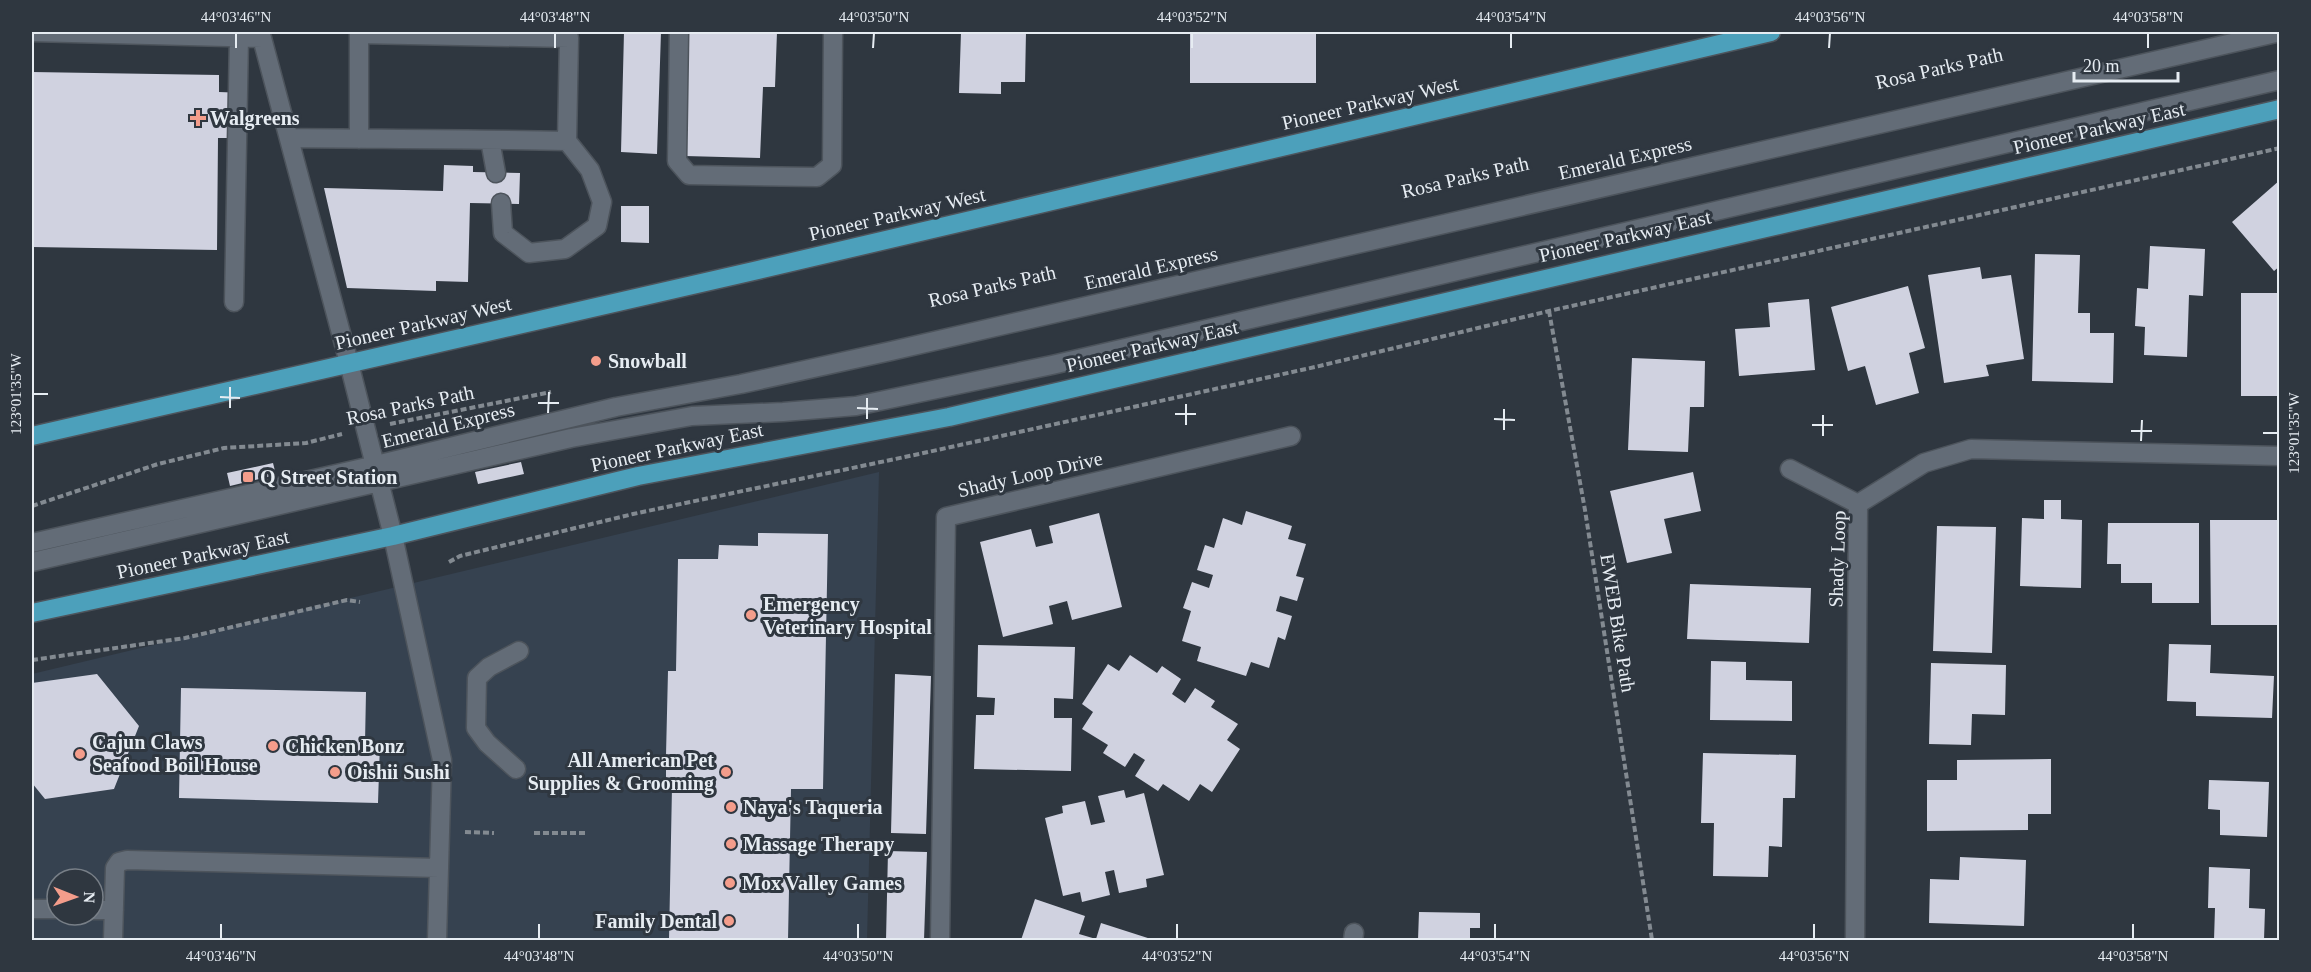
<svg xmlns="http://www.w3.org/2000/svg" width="2311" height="972" viewBox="0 0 2311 972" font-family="'Times New Roman',serif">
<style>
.built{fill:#364250;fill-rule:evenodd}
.building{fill:#d0d2e0}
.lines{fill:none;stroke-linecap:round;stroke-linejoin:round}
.lane-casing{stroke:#4d545c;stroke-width:21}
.street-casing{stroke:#4d545c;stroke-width:21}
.primary-casing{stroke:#4d545c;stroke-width:21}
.path{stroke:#838a91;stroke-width:4;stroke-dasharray:6 3;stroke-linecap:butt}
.lane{stroke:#636c77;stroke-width:18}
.street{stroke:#636c77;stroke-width:18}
.primary{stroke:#4ca0bb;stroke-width:18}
.ticks{fill:none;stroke:#e6ecf2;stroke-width:2}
.poi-dot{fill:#f49d8b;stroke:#2f3740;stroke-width:2}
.labels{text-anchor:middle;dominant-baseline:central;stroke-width:6;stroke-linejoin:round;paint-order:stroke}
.street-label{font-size:20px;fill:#e6ecf2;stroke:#2f3740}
.poi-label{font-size:20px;font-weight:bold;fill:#e6ecf2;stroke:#2f3740;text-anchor:start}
.neatline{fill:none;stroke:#e6ecf2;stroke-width:2}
.ticks-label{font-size:15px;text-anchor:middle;fill:#e6ecf2}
</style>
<rect width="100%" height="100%" fill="#2f3740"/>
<path class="built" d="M879 472 867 940H32V674ZM57 879H93V915H57Z"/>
<path class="building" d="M624 32H661L657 154 621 152Z
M689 32H777L775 87H763L760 158 685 156Z
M961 32H1026L1025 82H1001V94L959 93Z
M1190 32H1316V83H1190Z
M32 72 219 75V92L246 93 245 138H218L217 250 32 247Z
M444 165 473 166V172L520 173 519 204 470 203 468 282 436 281V291L347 288 324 188 443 191Z
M2280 180V266L2274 271 2232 222Z
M621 206H649V243L621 242Z
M2150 246 2205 249 2203 296 2189 295 2187 357 2144 355 2145 327 2135 326 2137 288 2148 289Z
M2035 254 2080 255 2078 313H2090V333H2114L2113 383 2032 381Z
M1980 267 1982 279 2011 275 2024 359 1986 365 1989 376 1944 383 1928 275Z
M1908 286 1925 348 1909 353 1919 393 1876 405 1865 366 1848 371 1831 307Z
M2241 293H2280V396H2241Z
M1809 299 1815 370 1739 376 1735 329 1770 327 1768 303Z
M1632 358 1705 361 1704 407H1690L1688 452 1628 450Z
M521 462 524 474 478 484 475 472Z
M273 463 276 475 230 486 227 473Z
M1693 472 1701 511 1664 519 1672 553 1627 563 1610 491Z
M2044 500H2061V519L2082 520 2081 588 2020 586 2022 518 2044 519Z
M1246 511 1292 526 1288 539 1306 544 1296 576 1304 578 1297 601 1280 596 1276 611 1292 616 1285 640 1278 637 1269 668 1251 662 1246 676 1197 661 1201 647 1182 641 1191 611 1183 608 1192 582 1209 588 1213 575 1197 570 1205 545 1214 548 1223 518 1242 525Z
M1099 513 1122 607 1072 620 1067 601 1049 606 1053 624 1003 637 980 542 1031 529 1036 547 1053 543 1049 526Z
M2210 520H2280V625H2211Z
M2108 523H2199V603H2152V583H2121V564H2107Z
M1937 526 1996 527 1992 653 1933 651Z
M758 533 828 534 823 789H791L788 940H669L672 787 666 786V755L668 671H676L678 559H718L719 545 758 546Z
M1690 584 1811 588 1809 643 1687 639Z
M2169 644 2211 645 2210 673 2274 676 2272 718 2196 716V702L2167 701Z
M978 645 1075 647 1073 699 1054 698V718H1072L1071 771 974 769 976 715H994L995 698 977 697Z
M1130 655 1157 673 1162 666 1181 679 1172 694 1185 703 1195 688 1215 701 1211 707 1238 724 1227 740 1240 749 1212 792 1200 784 1189 801 1163 784 1158 791 1135 776 1145 760 1134 753 1125 767 1103 753 1108 745 1082 729 1093 712 1082 704 1108 664 1119 671Z
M1711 661 1746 662V680L1792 681V721L1710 720Z
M1931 663 2006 665 2005 715 1972 714 1971 745 1929 744Z
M97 674 139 726 114 789 45 799 32 783V683Z
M895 674 931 676 926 834 891 833Z
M181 688 366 692 365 743H380L378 803 179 798Z
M1703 753 1796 755 1795 798H1783L1782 847 1769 846 1768 877 1713 876 1714 823H1701Z
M2051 759V814H2028V830L1927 831V780H1957V760Z
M2209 780 2269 782 2267 837 2220 835V810L2208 809Z
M1124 790 1126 798 1144 793 1164 875 1146 879 1147 887 1119 893 1114 870 1105 872 1110 895 1082 902 1080 892 1063 896 1045 818 1063 813 1062 806 1085 801 1091 825 1105 822 1098 796Z
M888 851 927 852 924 940H886Z
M1960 857 2026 860 2024 926 1929 923 1930 879 1959 880Z
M2209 867 2250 869 2249 908 2265 909 2264 940H2214L2215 908H2208Z
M1035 899 1085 916 1079 934 1096 939 1101 923 1154 940H1021Z
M1419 912 1480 913V928H1470V940H1418Z"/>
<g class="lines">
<g class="lane-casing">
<path id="lane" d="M32 32 262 38 349 363 393 536 442 760 437 940
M679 32 677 161 689 175 817 177 832 165 833 32
M289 138C382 139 475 139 567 141L569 38 359 34V139
M490 140 496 173
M501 203 503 233 529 253 565 249 597 226 602 202 590 170 567 141
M234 302 239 37
M32 543 376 465 616 407 741 384 891 351 2280 32
M32 562 571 438 692 416 783 412 856 406 1052 365 2280 80
M516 769 487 743 476 728 477 678 489 667 519 651
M32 909H57
M93 910H114
M113 940 115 868 119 862 127 860 439 868"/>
</g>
<g class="street-casing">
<path id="street" d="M1790 469 1858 504
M940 940 946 517 1291 436
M1353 940 1354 933
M1855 940 1858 504 1924 463 1971 449 2280 456"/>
</g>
<g class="primary-casing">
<path id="primary" d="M32 436 758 270 1771 32
M32 613 393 536 638 476 949 417 2280 109"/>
</g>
<path class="path" d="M1549 311 1585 510 1652 940
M390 424 551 392
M32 506 158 464 224 448 306 443 342 434
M449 562 460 556 633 514 919 454 1315 367 1549 311 2280 148
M32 660 185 638 347 600 360 602
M465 832 494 833
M534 833H588"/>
<use href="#lane" class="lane"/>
<use href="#street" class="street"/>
<use href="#primary" class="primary"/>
</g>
<path class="ticks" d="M236 48V33M555 48V33M873 48 874 33M1192 48V33M1511 48V33M1829 48 1830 33M2148 48V33M33 394H48M220 397 240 398M538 403H559M230 408V387M857 408 878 409M548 413 549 392M1175 414H1196M867 419V398M1494 419 1515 420M1186 425V404M1812 425H1833M1504 430V409M2131 431H2152M2263 433H2278M1823 436V415M2141 441 2142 420M221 939V924M539 939V924M858 939V924M1177 939V924M1495 939V924M1814 939V924M2133 939V924"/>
<g class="poi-dot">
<path d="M195 109h6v6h6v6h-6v6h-6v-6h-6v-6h6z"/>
<circle cx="596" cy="361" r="6"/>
<rect x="242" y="471" width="12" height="12" rx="3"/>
<circle cx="751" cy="615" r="6"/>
<circle cx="273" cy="746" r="6"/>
<circle cx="80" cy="754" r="6"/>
<circle cx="335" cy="772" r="6"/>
<circle cx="726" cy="772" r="6"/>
<circle cx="731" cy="807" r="6"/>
<circle cx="731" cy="844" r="6"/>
<circle cx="730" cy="883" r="6"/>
<circle cx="729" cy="921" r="6"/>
</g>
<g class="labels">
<g class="street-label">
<text transform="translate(1939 68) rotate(-13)">Rosa Parks Path</text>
<text transform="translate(1370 103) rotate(-13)">Pioneer Parkway West</text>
<text transform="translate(2099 128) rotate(-13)">Pioneer Parkway East</text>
<text transform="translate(1625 158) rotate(-13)">Emerald Express</text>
<text transform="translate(1465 177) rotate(-13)">Rosa Parks Path</text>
<text transform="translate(897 214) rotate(-13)">Pioneer Parkway West</text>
<text transform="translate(1625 236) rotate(-13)">Pioneer Parkway East</text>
<text transform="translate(1151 268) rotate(-13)">Emerald Express</text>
<text transform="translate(992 286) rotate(-13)">Rosa Parks Path</text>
<text transform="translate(423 323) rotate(-13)">Pioneer Parkway West</text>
<text transform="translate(1152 346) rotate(-13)">Pioneer Parkway East</text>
<text transform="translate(410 405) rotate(-12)">Rosa Parks Path</text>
<text transform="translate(448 425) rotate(-14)">Emerald Express</text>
<text transform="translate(677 447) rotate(-12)">Pioneer Parkway East</text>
<text transform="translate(1030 474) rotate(-13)">Shady Loop Drive</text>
<text transform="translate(203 554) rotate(-12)">Pioneer Parkway East</text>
<text transform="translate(1837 559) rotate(-88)">Shady Loop</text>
<text transform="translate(1618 623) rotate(81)">EWEB Bike Path</text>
</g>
<g class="poi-label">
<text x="210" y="118">Walgreens</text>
<text x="608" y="361">Snowball</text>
<text x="260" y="477">Q Street Station</text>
<text x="763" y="604">Emergency<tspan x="763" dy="23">Veterinary Hospital</tspan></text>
<text x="92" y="742">Cajun Claws<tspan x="92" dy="23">Seafood Boil House</tspan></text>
<text x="285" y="746">Chicken Bonz</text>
<text x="714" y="760" text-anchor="end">All American Pet<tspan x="714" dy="23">Supplies &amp; Grooming</tspan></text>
<text x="347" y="772">Oishii Sushi</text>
<text x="743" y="807">Naya's Taqueria</text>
<text x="743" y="844">Massage Therapy</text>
<text x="742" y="883">Mox Valley Games</text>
<text x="717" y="921" text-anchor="end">Family Dental</text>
</g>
</g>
<rect width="2311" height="972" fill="none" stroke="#2f3740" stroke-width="66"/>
<g transform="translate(75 897) rotate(91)"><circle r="28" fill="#2f3740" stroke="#787f87" stroke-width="1.5"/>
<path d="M0-4.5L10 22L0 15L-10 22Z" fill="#f49d8b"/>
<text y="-9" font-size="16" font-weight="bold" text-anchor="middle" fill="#e6ecf2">N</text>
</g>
<path d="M2074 72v9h104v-9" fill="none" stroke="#e6ecf2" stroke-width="3"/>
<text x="2083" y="72" font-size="18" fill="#e6ecf2" stroke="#2f3740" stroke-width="4.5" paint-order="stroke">20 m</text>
<rect x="33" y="33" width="2245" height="906" class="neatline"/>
<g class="ticks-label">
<text x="236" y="22">44°03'46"N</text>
<text x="555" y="22">44°03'48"N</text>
<text x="874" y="22">44°03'50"N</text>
<text x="1192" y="22">44°03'52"N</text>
<text x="1511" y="22">44°03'54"N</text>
<text x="1830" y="22">44°03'56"N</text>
<text x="2148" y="22">44°03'58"N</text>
<text transform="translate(16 394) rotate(-90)" y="5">123°01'35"W</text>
<text transform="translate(2294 433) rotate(-90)" y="5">123°01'35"W</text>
<text x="221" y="961">44°03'46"N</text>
<text x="539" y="961">44°03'48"N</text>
<text x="858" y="961">44°03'50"N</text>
<text x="1177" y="961">44°03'52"N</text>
<text x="1495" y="961">44°03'54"N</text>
<text x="1814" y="961">44°03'56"N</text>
<text x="2133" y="961">44°03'58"N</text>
</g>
</svg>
